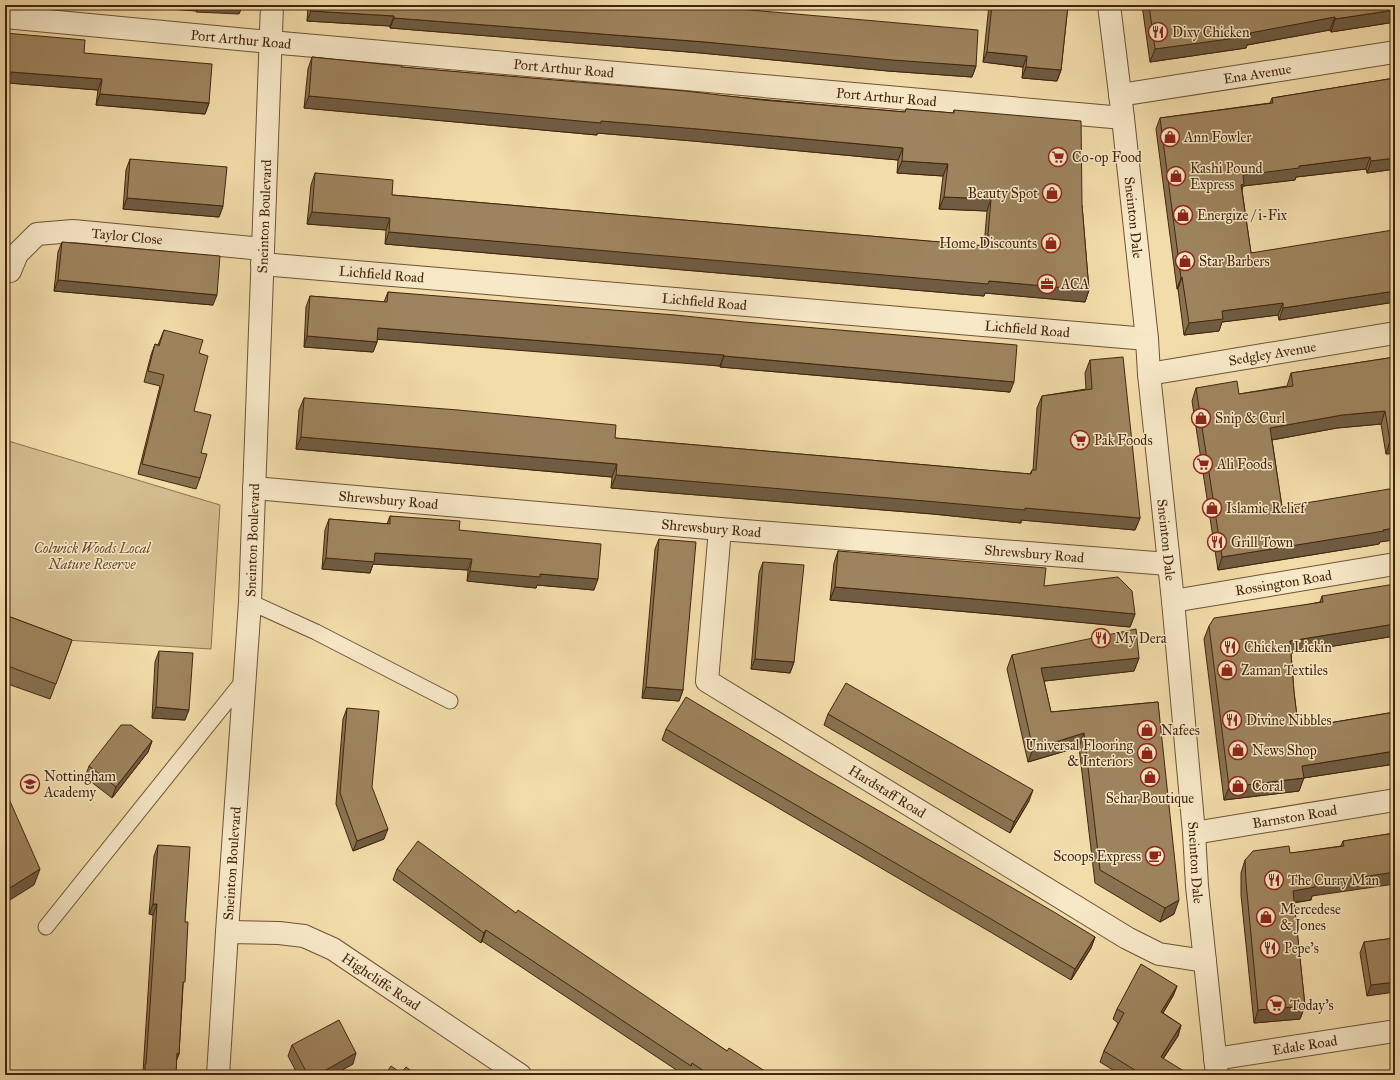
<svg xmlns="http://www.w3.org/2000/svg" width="1400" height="1080" viewBox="0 0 1400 1080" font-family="'IM FELL Great Primer',serif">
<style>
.green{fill:#d4bd8f;stroke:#8c714e}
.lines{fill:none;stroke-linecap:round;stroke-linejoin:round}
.service-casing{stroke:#6f5334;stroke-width:17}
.minor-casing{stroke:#6f5334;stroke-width:24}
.tertiary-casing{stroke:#6f5334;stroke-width:24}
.service{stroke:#f7e8c8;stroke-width:15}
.minor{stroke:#f7e8c8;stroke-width:22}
.tertiary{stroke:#f7e8c8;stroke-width:22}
.wall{fill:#887251;stroke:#43250c}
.shaded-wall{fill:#6f5c42;stroke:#43250c}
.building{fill:#9e845e;stroke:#43250c}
.labels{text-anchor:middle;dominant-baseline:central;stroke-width:3;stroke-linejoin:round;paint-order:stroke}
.poi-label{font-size:14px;fill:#43250c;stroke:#f7e8c8;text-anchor:start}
.street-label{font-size:14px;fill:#43250c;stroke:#f7e8c8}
.park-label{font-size:14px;font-style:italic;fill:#674b2d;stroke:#f7e8c8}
</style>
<rect width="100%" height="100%" fill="#f2dcaa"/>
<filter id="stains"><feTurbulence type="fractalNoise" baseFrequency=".005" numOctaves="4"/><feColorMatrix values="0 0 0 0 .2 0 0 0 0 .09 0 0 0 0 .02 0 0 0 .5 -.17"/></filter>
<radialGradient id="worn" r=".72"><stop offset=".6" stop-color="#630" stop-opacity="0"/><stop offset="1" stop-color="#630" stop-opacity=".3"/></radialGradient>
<path class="green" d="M5 440 220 505 211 649 65 640 5 616Z"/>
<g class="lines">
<g class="service-casing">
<path id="service" d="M250 602 316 632 450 701
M46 927 244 680"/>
</g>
<g class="minor-casing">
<g id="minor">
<path id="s1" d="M5 17 270 42 1123 118"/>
<path id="s2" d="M1120 95 1395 52"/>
<path id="s3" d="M262 264 1147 339"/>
<path id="s4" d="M10 271 17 254 37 234 73 231 263 249"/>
<path id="s5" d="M1149 374 1395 333"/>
<path id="s6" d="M254 488 720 529 1168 564"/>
<path id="s7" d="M720 529 707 681 1127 938 1159 954 1205 961"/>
<path id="s8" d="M1173 601 1395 564"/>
<path id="s9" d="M1194 833 1395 800"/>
<path id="s10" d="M227 932 279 933 304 936 333 949 520 1075"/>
<path id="s11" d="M1215 1059 1395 1031"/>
<path id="s12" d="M218 1075 227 932 250 602 272 5"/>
</g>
</g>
<g class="tertiary-casing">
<g id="tertiary">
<path id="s13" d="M1109 5 1123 118 1147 339 1149 374 1173 601 1194 833 1197 886 1217 1075"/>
</g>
</g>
<use href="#service" class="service"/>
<use href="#minor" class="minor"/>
<use href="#tertiary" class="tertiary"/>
</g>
<path class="wall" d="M308 5H693L976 66 972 77 888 71 701 53 390 28V26L307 21Z
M989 5H1068L1061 70 1057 81 1022 78 1023 67 983 62Z
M1142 5H1395V22L1331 32 1330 30 1247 45 1246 48 1150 62Z
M5 33 84 53 209 103 205 114 96 105 98 90 8 83 7 84H5Z
M312 57 401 67 905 112 906 109 953 113 954 110 1082 205 1089 290 1085 302 985 293 984 296 914 290 385 244 386 230 307 224 311 185 315 173 392 195 984 246 987 211 939 209 943 176 897 173 898 160 693 141 597 133V135L304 108 308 69Z
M1395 78V169L1367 173 1366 169 1296 177 1295 180 1243 186 1242 190 1251 253 1395 242V302L1279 320 1278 315 1222 322 1219 331 1184 335 1178 289H1177L1156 129 1160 118 1270 103 1272 98Z
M130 159 223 206 219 217 123 209 126 170Z
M62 242 213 305 54 291 58 252Z
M388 292 1010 392 720 367V366L668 361 377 339V342L373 352 304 347 306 307 310 296 384 302Z
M164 330 199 353 194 411 201 453 200 478 196 489 138 474 160 386 144 382 151 355 155 344 158 345Z
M1395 357V453L1386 454 1381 424 1337 428 1272 440 1282 507 1380 542 1379 544 1218 570 1192 401 1196 388 1239 394 1287 386 1291 373Z
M1090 360 1140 518 1135 530 1021 520V523L933 514 611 488 612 477 296 449 299 410 304 398 615 438 1030 474 1032 470H1033L1037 408 1042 396 1086 389 1085 373Z
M390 516 459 530 594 590 537 585 536 588 467 581 468 570 373 564 370 573 322 569 325 530 329 519 387 524Z
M659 539 683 690 679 701 642 698 655 549Z
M838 551 1044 586 1135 614 1130 627 1004 615 830 600 834 563Z
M763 562 794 662 790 673 751 669 759 573Z
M1322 596 1395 636 1291 653 1294 692 1298 725 1329 723 1395 712V764L1303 778 1299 791 1224 800 1204 639 1209 626 1320 602Z
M5 615 72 640 50 699 5 683Z
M159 651 185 720 152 718 155 662Z
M1012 655 1139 658 1134 671 1044 681 1051 712 1158 702 1174 914 1160 922 1095 883 1079 747 1028 762 1007 669Z
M347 708 384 839 353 851 336 804 343 719Z
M828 714 1029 801 1010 833 824 725Z
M666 729 1095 937 1091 948 1071 980 987 930 662 740Z
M152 741 148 752 112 798 85 777 89 766Z
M1395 833 1312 896 1311 900 1294 903 1305 1006 1300 1019 1254 1023 1241 895V873L1245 860 1341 846 1343 841Z
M158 845 185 922 183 987 179 1054 176 1061V1075H141L143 1072 153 915 149 914 154 856Z
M397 869 516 913 727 1051 771 1075H690L688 1074V1075H684L482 941 481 943 393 880Z
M1395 938 1367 996 1360 953 1364 942Z
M1177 986 1173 996 1163 1013 1181 1025 1178 1036 1163 1059 1186 1075H1121L1100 1062 1104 1051 1118 1023 1113 1019 1117 1009Z
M292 1045 353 1064 333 1075H298L288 1056Z"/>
<path class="shaded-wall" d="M118 5H198L196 11Z
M199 5H243L239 14 196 12Z
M1395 10V22L1331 32 1335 19Z
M311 11 394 16 390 26 307 21Z
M1335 17 1330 30 1247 45 1246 48 1150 62 1155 49Z
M394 18 705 42 976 66 972 77 888 71 701 53 390 28Z
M987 52 1027 56 1023 67 983 62Z
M1026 67 1061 70 1057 81 1022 78Z
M11 72 102 79 98 90 8 83 7 84H5V73Z
M100 94 209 103 205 114 96 105Z
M309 96 698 129 903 148 898 160 693 141 597 133V135L304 108Z
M1370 157 1366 169 1296 177 1295 180 1243 186 1240 196 1243 175 1299 166Z
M1395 158V169L1367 173 1371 161Z
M902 161 948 164 943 176 897 173Z
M944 197 991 199 987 211 939 209Z
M127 198 223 206 219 217 123 209Z
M312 212 390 218 386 230 307 224Z
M389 232 989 281 1089 290 1085 302 985 293 984 296 914 290 385 244Z
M1182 277 1178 289H1177L1181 278Z
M58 280 217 295 213 305 54 291Z
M1395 291V302L1279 320 1283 308Z
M1283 303 1278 315 1222 322 1219 331 1184 335 1189 323 1222 311Z
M378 328 672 351 724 355 720 366 374 339Z
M307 336 377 342 373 352 304 347Z
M724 356 1014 382 1010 392 720 367Z
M1385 411 1381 424 1337 428 1266 441 1270 428 1342 415Z
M301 437 617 464 612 477 296 449Z
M1390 441H1395V453L1386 454Z
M616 475 1025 508 1140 518 1135 530 1021 520V523L933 514 611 488Z
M1395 528V540L1380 542 1379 544 1218 570 1222 557Z
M375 553 472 559 468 570 373 564 370 573 322 569 326 558Z
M470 571 540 574 598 579 594 590 537 585 536 588 467 581Z
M835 587 1009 602 1135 614 1130 627 1004 615 830 600Z
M1395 624V636L1285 654 1290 641Z
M1139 658 1134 671 1036 682 1041 668Z
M755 659 794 662 790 673 751 669Z
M646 687 683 690 679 701 642 698Z
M156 707 189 710 185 720 152 718Z
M1084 733 1079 747 1028 762 1033 749Z
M152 741 148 752 112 798 116 787Z
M1395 751V764L1297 779 1302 766Z
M1304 778 1299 791 1224 800 1229 787Z
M1033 790 1029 801 1010 833 1014 822Z
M388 829 384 839 353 851 357 841Z
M40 869 34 885 5 903V891Z
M1395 872V884L1312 896 1311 900 1288 903 1293 891 1315 884Z
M1179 900 1174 914 1160 922 1165 908Z
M153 904H157L153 915 149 914Z
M486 930 482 941 481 943 484 933Z
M1095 937 1091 948 1071 980 1075 969Z
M1395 982V992L1367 996 1371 985Z
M1177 986 1173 996 1157 1023 1161 1012Z
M1305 1006 1300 1019 1254 1023 1258 1010Z
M1181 1025 1178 1036 1157 1068 1161 1057Z
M177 1053 179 1054 175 1064Z
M356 1053 353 1064 333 1075H317Z"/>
<path class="building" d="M311 5H693L978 30 976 66 892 60 705 42 394 18V16L311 11Z
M992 5H1068L1061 70 1026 67 1027 56 987 52Z
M1149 5H1395V10L1335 19V17L1250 33 1251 36 1155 49Z
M5 33 85 40 84 53 212 64 209 103 100 94 102 79 11 72V74L5 73Z
M312 57 402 66 401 67 685 91 762 100 905 112 906 109 954 113V110L1081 121 1082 205 1089 290 989 281 988 284 918 278 389 232 390 218 312 212 315 173 393 180 392 195 987 246 991 199 944 197 948 164 902 161 903 148 698 129 601 121V123L309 96Z
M1395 78V158L1371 161 1370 157 1299 166V168L1243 175 1244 184 1241 185 1251 253 1393 230 1395 242V291L1283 308V303L1222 311 1223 319 1189 323 1182 277 1181 278 1160 118 1273 103 1272 98Z
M130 159 227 167 223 206 127 198Z
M62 242 220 256 217 295 58 280Z
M388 292 675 315 744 322 1017 345 1014 382 724 356V355L672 351 378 328 377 342 307 336 310 296 387 302Z
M164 330 203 340 199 353 208 356 194 411 211 415 201 453 207 454 200 478 142 464 164 375 148 371 155 344 159 346Z
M1123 357 1140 518 1025 508V510L937 502 616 475 617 464 301 437 304 398 458 410 616 425 615 438 1031 474 1032 470H1036L1042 396 1092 389 1090 360Z
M1395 357V441H1390L1385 411 1342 415 1270 428 1282 507 1395 488V528L1383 530 1384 531 1222 557 1196 388 1237 381 1239 394 1293 386 1291 373Z
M390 516 460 521 459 530 601 544 598 579 540 574V577L470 571 472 559 375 553 374 562 326 558 329 519 390 524Z
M659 539 696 542 683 690 646 687Z
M838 551 1046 568 1044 586 1118 577 1132 591 1135 614 1009 602 835 587Z
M763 562 804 565 794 662 755 659Z
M1395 584V624L1290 641 1294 692 1298 725 1329 721V723L1395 712V751L1302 766 1304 778 1229 787 1209 626 1214 618 1323 602 1322 596Z
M5 615 72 640 56 684 5 665Z
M1136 629 1139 658 1041 668 1051 712 1158 702 1179 900 1165 908 1100 870 1084 733 1033 749 1012 655Z
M159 651 193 653 189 710 156 707Z
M846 683 1033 790 1014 822 828 714Z
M686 697 817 775 1054 912 1095 937 1075 969 991 919 666 729Z
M347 708 379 711 372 787 388 829 357 841 340 793Z
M121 725H131L152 741 116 787 89 766Z
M5 790 40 869 5 891Z
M1395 833V872L1315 884V887L1293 891 1305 1006 1258 1010 1246 882 1245 860 1253 851 1289 846 1290 853 1344 846 1343 841Z
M418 841 516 913 518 910 727 1051 729 1048 771 1075H710L692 1063 691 1066 486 930 484 933 397 869Z
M158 845 190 847 185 922H188L185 982H183L179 1054 177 1053 176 1075H145V1064H146L157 904H153Z
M1395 938V982L1371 985 1364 942Z
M1141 964 1177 986 1161 1012 1181 1025 1161 1057 1187 1073 1186 1075H1143L1104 1051 1124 1013 1117 1009Z
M339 1020 356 1053 317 1075H308L292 1045Z
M391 1066 401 1073 406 1067 417 1075H385Z"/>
<defs>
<g id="restaurant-ring" transform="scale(1)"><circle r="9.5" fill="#f7e8c8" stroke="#8f2418" stroke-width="1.5"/><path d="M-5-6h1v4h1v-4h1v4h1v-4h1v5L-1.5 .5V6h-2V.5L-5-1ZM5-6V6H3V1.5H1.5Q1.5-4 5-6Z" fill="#8f2418"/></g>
<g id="shop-ring" transform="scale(1)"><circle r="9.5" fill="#f7e8c8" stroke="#8f2418" stroke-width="1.5"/><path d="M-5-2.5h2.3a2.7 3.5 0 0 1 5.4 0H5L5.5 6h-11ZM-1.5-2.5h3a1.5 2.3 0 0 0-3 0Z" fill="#8f2418"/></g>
<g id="supermarket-ring" transform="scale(1)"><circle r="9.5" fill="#f7e8c8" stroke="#8f2418" stroke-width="1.5"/><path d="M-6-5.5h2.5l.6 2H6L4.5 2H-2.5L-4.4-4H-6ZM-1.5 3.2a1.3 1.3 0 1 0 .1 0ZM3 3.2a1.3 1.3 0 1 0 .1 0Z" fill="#8f2418"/></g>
<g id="office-ring" transform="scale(1)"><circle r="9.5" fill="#f7e8c8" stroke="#8f2418" stroke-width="1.5"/><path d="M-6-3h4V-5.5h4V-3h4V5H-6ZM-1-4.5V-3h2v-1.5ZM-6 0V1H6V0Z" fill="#8f2418"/></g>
<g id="school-ring" transform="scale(1)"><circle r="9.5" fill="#f7e8c8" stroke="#8f2418" stroke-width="1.5"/><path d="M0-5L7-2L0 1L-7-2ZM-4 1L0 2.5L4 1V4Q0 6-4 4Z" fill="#8f2418"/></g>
<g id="cafe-ring" transform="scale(1)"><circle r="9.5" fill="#f7e8c8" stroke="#8f2418" stroke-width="1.5"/><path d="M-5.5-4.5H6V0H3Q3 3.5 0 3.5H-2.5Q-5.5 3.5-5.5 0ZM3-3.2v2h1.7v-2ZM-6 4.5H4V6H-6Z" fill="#8f2418"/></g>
</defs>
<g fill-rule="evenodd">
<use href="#restaurant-ring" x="1158" y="32"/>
<use href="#shop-ring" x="1170" y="137"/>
<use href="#supermarket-ring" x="1058" y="157"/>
<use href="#shop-ring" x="1176" y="176"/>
<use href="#shop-ring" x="1052" y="193"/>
<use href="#shop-ring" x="1183" y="215"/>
<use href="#shop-ring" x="1051" y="243"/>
<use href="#shop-ring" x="1185" y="261"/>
<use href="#office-ring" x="1047" y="284"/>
<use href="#shop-ring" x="1201" y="418"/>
<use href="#supermarket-ring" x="1080" y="440"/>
<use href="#supermarket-ring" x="1203" y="464"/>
<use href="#shop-ring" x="1212" y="508"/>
<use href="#restaurant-ring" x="1217" y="542"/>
<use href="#restaurant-ring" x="1101" y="638"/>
<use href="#restaurant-ring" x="1230" y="647"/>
<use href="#shop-ring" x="1227" y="670"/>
<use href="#restaurant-ring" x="1232" y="720"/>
<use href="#shop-ring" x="1147" y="730"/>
<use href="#shop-ring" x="1238" y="750"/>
<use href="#shop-ring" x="1147" y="753"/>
<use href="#shop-ring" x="1150" y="777"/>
<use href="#school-ring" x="30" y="784"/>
<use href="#shop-ring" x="1238" y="786"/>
<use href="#cafe-ring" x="1155" y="856"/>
<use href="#restaurant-ring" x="1274" y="880"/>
<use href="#shop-ring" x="1266" y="917"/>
<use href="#restaurant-ring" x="1270" y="948"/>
<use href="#supermarket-ring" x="1276" y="1005"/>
</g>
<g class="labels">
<g class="poi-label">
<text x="1172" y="32">Dixy Chicken</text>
<text x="1184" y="137">Ann Fowler</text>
<text x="1072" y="157">Co-op Food</text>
<text x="1190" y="168">Kashi Pound<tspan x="1190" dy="16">Express</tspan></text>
<text x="1038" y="193" text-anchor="end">Beauty Spot</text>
<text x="1197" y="215">Energize / i-Fix</text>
<text x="1037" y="243" text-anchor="end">Home Discounts</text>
<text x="1199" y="261">Star Barbers</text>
<text x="1061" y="284">ACA</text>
<text x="1215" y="418">Snip &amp; Curl</text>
<text x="1094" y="440">Pak Foods</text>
<text x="1217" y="464">Ali Foods</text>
<text x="1226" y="508">Islamic Relief</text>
<text x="1231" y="542">Grill Town</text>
<text x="1115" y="638">My Dera</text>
<text x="1244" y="647">Chicken Lickin</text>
<text x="1241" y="670">Zaman Textiles</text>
<text x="1246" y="720">Divine Nibbles</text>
<text x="1161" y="730">Nafees</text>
<text x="1133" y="745" text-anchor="end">Universal Flooring<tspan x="1133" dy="16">&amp; Interiors</tspan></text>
<text x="1252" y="750">News Shop</text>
<text x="44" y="776">Nottingham<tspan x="44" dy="16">Academy</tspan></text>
<text x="1252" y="786">Coral</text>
<text x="1150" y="798" text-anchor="middle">Sehar Boutique</text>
<text x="1141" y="856" text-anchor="end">Scoops Express</text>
<text x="1288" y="880">The Curry Man</text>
<text x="1280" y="909">Mercedese<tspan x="1280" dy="16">&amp; Jones</tspan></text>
<text x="1284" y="948">Pepe's</text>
<text x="1290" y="1005">Today's</text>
</g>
<g class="street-label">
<text stroke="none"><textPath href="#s1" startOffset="237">Port Arthur Road</textPath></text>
<text stroke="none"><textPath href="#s1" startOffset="561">Port Arthur Road</textPath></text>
<text stroke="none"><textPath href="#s2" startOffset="139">Ena Avenue</textPath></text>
<text stroke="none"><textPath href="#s1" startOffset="885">Port Arthur Road</textPath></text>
<text stroke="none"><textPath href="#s12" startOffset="860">Sneinton Boulevard</textPath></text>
<text stroke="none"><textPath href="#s13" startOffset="214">Sneinton Dale</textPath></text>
<text stroke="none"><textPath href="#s4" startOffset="137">Taylor Close</textPath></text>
<text stroke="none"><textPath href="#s3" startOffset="120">Lichfield Road</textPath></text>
<text stroke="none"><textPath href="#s3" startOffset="444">Lichfield Road</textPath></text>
<text stroke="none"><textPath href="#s3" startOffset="768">Lichfield Road</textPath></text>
<text stroke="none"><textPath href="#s5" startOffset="125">Sedgley Avenue</textPath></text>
<text stroke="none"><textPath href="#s6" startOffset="135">Shrewsbury Road</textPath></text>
<text stroke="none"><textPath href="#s6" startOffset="459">Shrewsbury Road</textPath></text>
<text stroke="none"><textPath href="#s12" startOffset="536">Sneinton Boulevard</textPath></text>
<text stroke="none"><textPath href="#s13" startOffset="538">Sneinton Dale</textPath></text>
<text stroke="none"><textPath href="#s6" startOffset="783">Shrewsbury Road</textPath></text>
<text stroke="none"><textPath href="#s8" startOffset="112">Rossington Road</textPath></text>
<text stroke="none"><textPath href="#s7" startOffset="364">Hardstaff Road</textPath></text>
<text stroke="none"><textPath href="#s9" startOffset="102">Barnston Road</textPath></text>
<text stroke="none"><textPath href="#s13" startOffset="862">Sneinton Dale</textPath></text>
<text stroke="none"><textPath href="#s12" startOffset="212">Sneinton Boulevard</textPath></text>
<text stroke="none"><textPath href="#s10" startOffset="167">Highcliffe Road</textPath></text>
<text stroke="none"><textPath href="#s11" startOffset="91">Edale Road</textPath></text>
</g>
<g class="park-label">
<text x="92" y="548">Colwick Woods Local<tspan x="92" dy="16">Nature Reserve</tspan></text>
</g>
</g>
<rect width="1400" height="1080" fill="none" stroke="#f2dcaa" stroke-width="20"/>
<rect x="6" y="6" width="1388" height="1068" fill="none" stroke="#43250c" stroke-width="2"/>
<rect x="10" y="10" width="1380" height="1060" fill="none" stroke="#43250c"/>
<rect width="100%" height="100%" filter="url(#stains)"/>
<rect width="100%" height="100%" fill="url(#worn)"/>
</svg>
